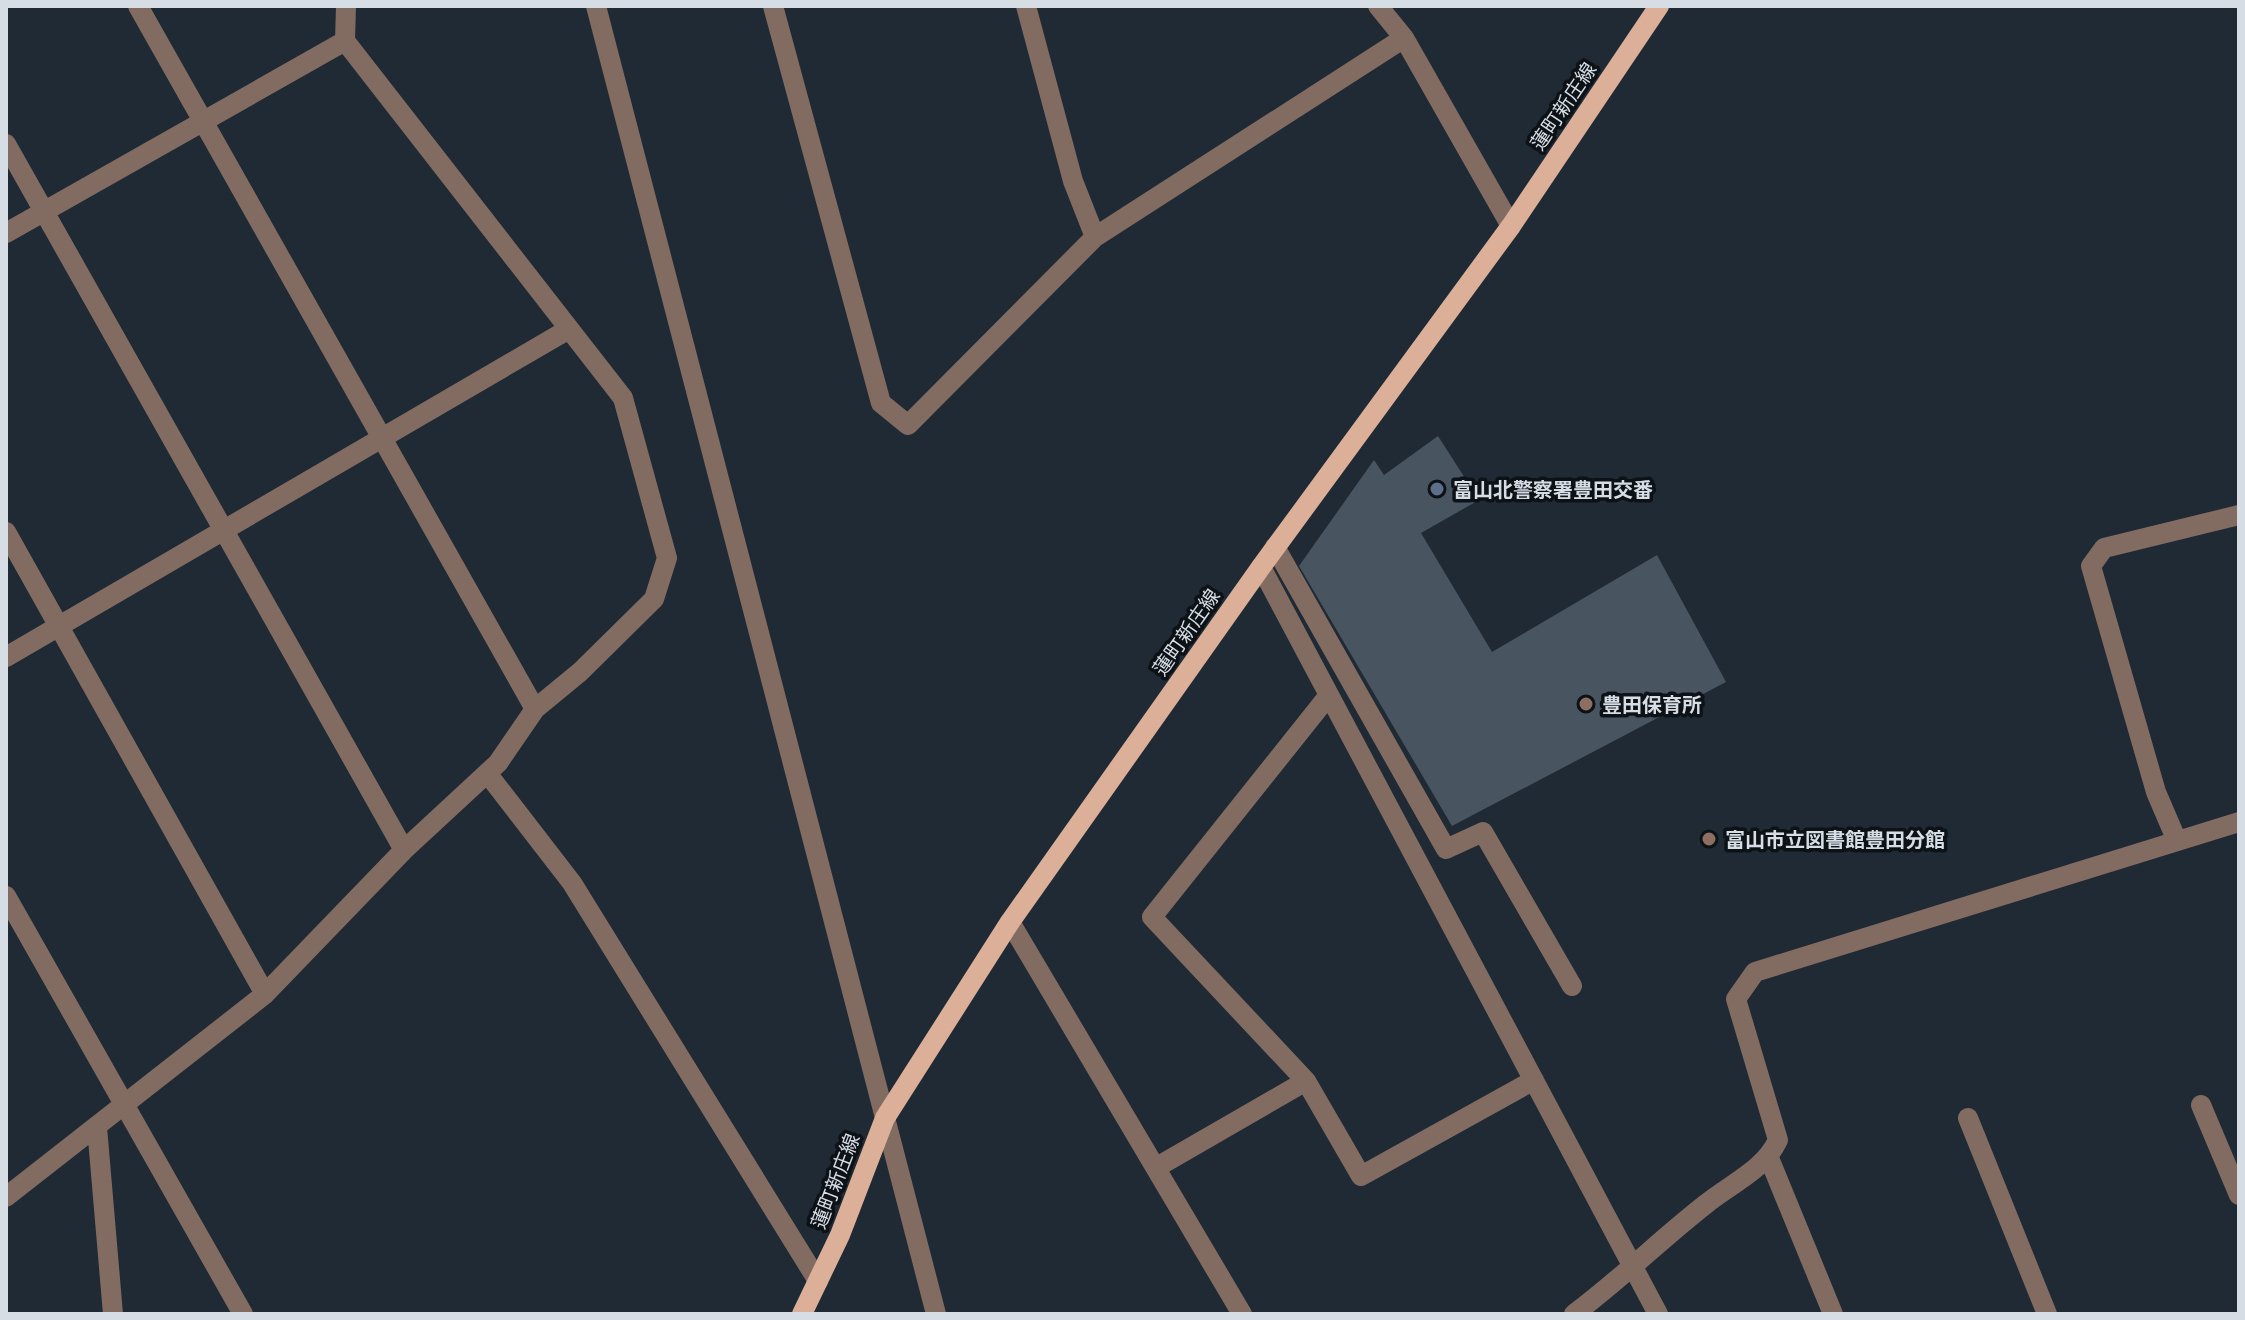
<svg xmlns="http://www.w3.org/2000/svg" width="2245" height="1320" viewBox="0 0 2245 1320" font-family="'Asap Condensed','Noto Sans JP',sans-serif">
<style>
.building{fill:#485561}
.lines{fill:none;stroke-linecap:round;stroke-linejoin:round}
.minor{stroke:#826c61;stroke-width:20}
.major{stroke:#dbaf98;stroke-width:20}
.service-dot{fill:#5c6f8a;stroke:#0d1217;stroke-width:3}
.education-dot{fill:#8d6e63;stroke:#0d1217;stroke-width:3}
.labels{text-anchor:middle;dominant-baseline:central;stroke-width:7;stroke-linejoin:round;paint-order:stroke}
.street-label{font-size:20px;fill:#d6dde4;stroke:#0d1217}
.poi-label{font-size:20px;font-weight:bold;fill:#d6dde4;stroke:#0d1217;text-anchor:start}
</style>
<rect width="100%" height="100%" fill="#1f2a35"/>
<path class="building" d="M1438 436 1479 500 1421 533 1492 652 1657 555 1726 682 1452 826 1299 566 1374 460 1384 475Z"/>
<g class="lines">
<path class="minor" d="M138 6 535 709
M596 6 936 1314
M773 6 881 403 908 425 1095 237 1073 181 1026 6
M1378 6 1404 38 1511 226
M6 144 404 850
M6 233 345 41
M1095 237 1404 38
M6 532 265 994
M1275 547 1446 849 1483 832 1572 986
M1261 567 1658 1314
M6 657 569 329
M1329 695 1152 917 1306 1081 1361 1176 1534 1080
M487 773 572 883 818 1281
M2177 841 2156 792 2091 566 2104 548 2239 515
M6 896 243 1314
M1010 922 1242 1314
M2201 1105 2239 1195
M1968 1118 2047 1314
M97 1127 113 1314
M1769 1158 1833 1314
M1157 1167 1306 1081
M6 1197 264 995 404 850 498 763 535 709 580 672 654 599 667 558 623 398 345 41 346 6
M1574 1314C1621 1279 1661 1239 1706 1204 1732 1183 1764 1170 1778 1140L1736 999 1755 972 2239 822"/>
<path class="major" d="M802 1314 840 1235 885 1118 1010 922 1261 567 1511 226 1659 6"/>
</g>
<circle class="service-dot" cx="1437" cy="489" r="8"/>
<g class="education-dot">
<circle cx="1586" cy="704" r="8"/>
<circle cx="1709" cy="839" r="8"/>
</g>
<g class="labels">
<g class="street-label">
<text transform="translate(1563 106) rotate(-56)">蓮町新庄線</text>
<text transform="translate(1186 632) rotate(-55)">蓮町新庄線</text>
<text transform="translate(835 1181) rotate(-69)">蓮町新庄線</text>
</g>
<g class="poi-label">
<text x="1453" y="489">富山北警察署豊田交番</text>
<text x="1602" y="704">豊田保育所</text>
<text x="1725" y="839">富山市立図書館豊田分館</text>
</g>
</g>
<rect width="2245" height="1320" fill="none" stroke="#d6dde4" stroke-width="16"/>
</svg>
